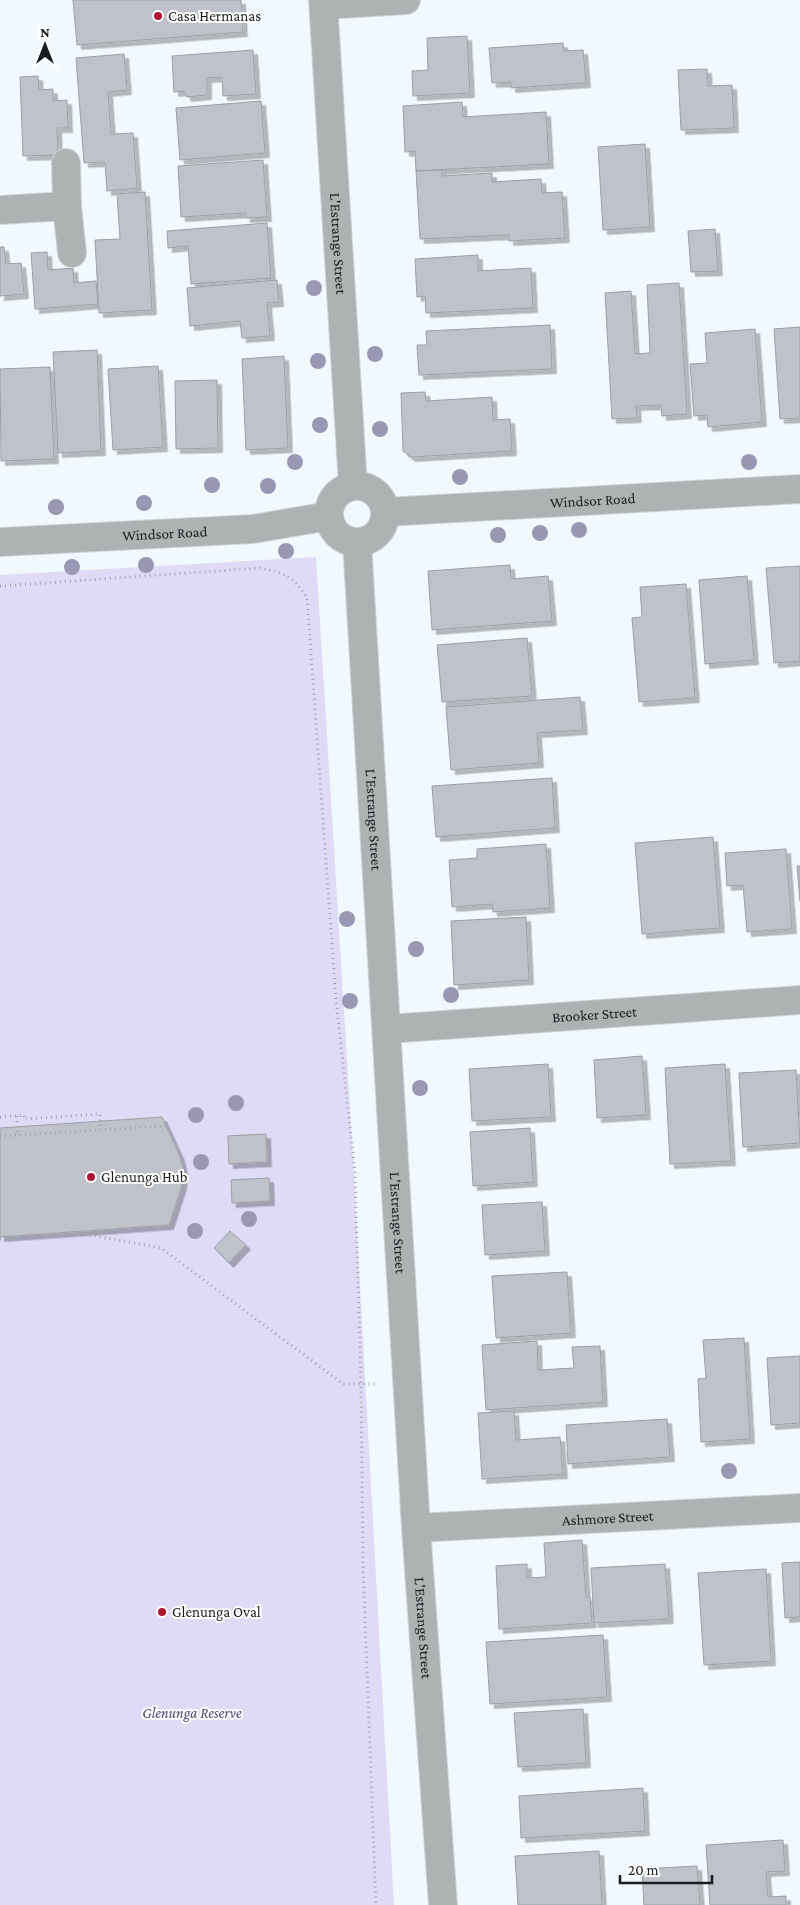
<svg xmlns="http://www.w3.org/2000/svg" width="800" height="1905" viewBox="0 0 800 1905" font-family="'Crimson Pro',serif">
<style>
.green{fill:#dfdaf6}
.building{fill:#bfc2ca;stroke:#9b9fa6;filter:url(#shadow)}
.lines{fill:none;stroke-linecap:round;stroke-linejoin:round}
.street-casing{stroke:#ced6da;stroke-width:30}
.path{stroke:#9ea4a8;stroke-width:3;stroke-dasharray:1 4;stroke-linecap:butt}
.street{stroke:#aeb2b3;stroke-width:28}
.tree{fill:#9a97b4}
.poi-dot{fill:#ac1732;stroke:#fff;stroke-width:2}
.labels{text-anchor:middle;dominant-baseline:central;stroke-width:4;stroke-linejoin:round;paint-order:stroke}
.poi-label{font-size:15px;fill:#191c1e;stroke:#fff;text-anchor:start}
.street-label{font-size:15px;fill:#191c1e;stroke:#fff}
.park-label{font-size:15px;font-style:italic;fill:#524777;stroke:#fff}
</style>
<defs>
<filter id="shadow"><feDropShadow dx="4.5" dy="4.5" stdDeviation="0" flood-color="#0004"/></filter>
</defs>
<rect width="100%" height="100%" fill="#f1f9fe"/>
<path class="green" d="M316 557 353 1157 394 1905H0V575Z"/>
<path class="building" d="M73 0H241L243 32 77 45Z
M467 36 470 93 413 96 412 71 428 70 427 38Z
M563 43 564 51 583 50 586 83 511 88V82L492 83 489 48Z
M253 50 256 94 223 96 222 77 207 78V95L187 97 184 91 174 92 172 56Z
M124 54 127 90 108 92 111 134 133 133 137 188 107 191 105 162 84 163 76 58Z
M707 69 708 86 732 85 734 128 681 130 678 70Z
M38 76 39 90 53 89V101L67 100 68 128H57L58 155 23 156 20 77Z
M261 101 265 153 180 160 176 108Z
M462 102 463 117 546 112 549 164 416 171 415 151 405 152 403 106Z
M645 144 650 227 603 230 598 147Z
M263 160 267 217 246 218V213L181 217 178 166Z
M442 170V176L492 173V182L541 179 542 193 562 192 565 238 509 241V235L420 239 416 171Z
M145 192 152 310 99 313 95 240 120 239 117 194Z
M267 223 271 278 191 284 188 246 168 248 167 231Z
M715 229 718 271 691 272 688 231Z
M0 247H4L6 264 21 263 24 294 0 296Z
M47 252 48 270 73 268 74 283 96 281 98 304 35 309 31 253Z
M478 255V271L531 268 533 308 426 313 425 296 417 297 415 259Z
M277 280 279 302 267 303 270 336 242 338 240 321 190 326 187 288Z
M679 283 687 414 662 416 661 405 636 406 637 418 612 419 605 293 631 291 635 354 650 353 647 285Z
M550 325 552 369 419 375 417 345H427L426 331Z
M800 327V418L780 419 774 329Z
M755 329 762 422 708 427 707 415 694 416 690 364 707 363 705 333Z
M97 350 101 451 58 453 53 352Z
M284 356 288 448 246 450 242 359Z
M158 366 163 447 113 450 108 369Z
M50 367 54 459 1 461 0 369Z
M217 380 218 448 176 449 175 381Z
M425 392 426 401 492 397 493 420 510 419 512 451 411 457 403 451 401 393Z
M510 565 511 579 548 576 552 621 432 630 428 571Z
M800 566V661L774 663 766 568Z
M747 576 754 660 705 664 699 580Z
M686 584 695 698 639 702 632 618 642 617 640 587Z
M527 638 532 696 442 702 437 645Z
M580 697 583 730 537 733 539 763 451 770 446 707Z
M552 778 555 828 436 837 432 786Z
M713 837 720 928 642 934 635 843Z
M546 844 550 908 493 912 492 904 452 907 449 860 477 858V849Z
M786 849 792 929 747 932 743 885 727 886 725 853Z
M797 866H800V901Z
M526 917 529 980 454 985 451 921Z
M642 1056 646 1115 597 1118 594 1060Z
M548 1064 551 1117 472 1121 469 1069Z
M725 1064 731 1161 670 1164 665 1068Z
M796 1070 800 1143 743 1147 739 1073Z
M162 1117 179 1154 183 1169 182 1185 169 1225 0 1237V1128Z
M530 1128 533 1182 473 1186 470 1132Z
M266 1134 267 1162 229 1164 228 1136Z
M269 1178 270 1201 232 1203 231 1180Z
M542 1202 545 1251 485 1255 482 1205Z
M230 1231 246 1245 229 1263 214 1248Z
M567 1272 571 1333 496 1338 492 1276Z
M744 1338 750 1439 701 1442 698 1379 706 1378 703 1340Z
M537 1341 538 1370 574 1368 572 1347 600 1346 603 1402 486 1410 482 1345Z
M800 1356V1423L771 1425 767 1358Z
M514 1411 516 1440 560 1437 563 1474 482 1479 478 1413Z
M667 1419 670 1457 568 1464 566 1425Z
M582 1540 586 1597H590L592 1623 499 1629 496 1566 527 1564V1578L546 1577 544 1543Z
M800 1562V1617L785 1618 782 1563Z
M665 1564 669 1619 594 1623 591 1568Z
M766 1569 771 1661 704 1665 698 1573Z
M603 1635 607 1697 490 1704 486 1642Z
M583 1709 586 1763 518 1767 514 1713Z
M643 1788 645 1831 521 1838 519 1796Z
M783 1840 785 1871 766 1872 768 1897 786 1896V1905H710L706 1845Z
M599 1851 602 1905H518L515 1856Z
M697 1866 700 1905H644L642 1869Z"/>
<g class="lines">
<g class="street-casing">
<g id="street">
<path id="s1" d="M323 0 353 486"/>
<path d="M324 5 406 0"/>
<path d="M67 206 72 253"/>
<path d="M0 210 67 206 66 163"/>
<circle cx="357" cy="514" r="28"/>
<path id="s2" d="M385 512 800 489"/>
<path id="s3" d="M0 542 253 529 329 516"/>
<path id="s4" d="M357 542 416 1528 443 1905"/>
<path id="s5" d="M387 1029 800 1000"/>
<path id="s6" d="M416 1528 800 1508"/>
</g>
</g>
<path class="path" d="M0 586 260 568C285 573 291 575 307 597L336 1000 355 1172 361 1384 363 1566 376 1905
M17 1116 18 1135
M0 1117 24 1115V1119L100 1114 101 1130
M0 1136 166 1126
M0 1239 84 1234 161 1248 343 1384H377"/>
<use href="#street" class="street"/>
</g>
<g class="tree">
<circle cx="314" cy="288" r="8"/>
<circle cx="375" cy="354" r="8"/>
<circle cx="318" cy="361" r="8"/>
<circle cx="320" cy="425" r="8"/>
<circle cx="380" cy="429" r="8"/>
<circle cx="295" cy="462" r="8"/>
<circle cx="749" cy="462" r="8"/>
<circle cx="460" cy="477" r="8"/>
<circle cx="212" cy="485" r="8"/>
<circle cx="268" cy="486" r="8"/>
<circle cx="144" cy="503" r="8"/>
<circle cx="56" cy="507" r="8"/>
<circle cx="579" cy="530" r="8"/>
<circle cx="540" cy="533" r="8"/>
<circle cx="498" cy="535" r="8"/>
<circle cx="286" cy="551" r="8"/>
<circle cx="146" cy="565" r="8"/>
<circle cx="72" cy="567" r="8"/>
<circle cx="347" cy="919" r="8"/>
<circle cx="416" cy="949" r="8"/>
<circle cx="451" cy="995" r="8"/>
<circle cx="350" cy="1001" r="8"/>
<circle cx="420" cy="1088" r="8"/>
<circle cx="236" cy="1103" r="8"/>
<circle cx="196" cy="1115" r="8"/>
<circle cx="201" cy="1162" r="8"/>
<circle cx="249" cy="1219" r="8"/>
<circle cx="195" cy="1231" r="8"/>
<circle cx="729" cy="1471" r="8"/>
</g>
<g class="poi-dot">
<circle cx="158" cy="16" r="5"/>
<circle cx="91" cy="1177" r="5"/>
<circle cx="162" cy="1612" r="5"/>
</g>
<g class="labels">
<g class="poi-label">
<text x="168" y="16">Casa Hermanas</text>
<text x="101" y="1177">Glenunga Hub</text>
<text x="172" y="1612">Glenunga Oval</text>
</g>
<g class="street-label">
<text stroke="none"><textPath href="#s1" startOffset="244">L'Estrange Street</textPath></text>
<text stroke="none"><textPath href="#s2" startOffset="208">Windsor Road</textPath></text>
<text stroke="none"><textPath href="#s3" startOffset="165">Windsor Road</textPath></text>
<text stroke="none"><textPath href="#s4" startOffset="278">L'Estrange Street</textPath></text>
<text stroke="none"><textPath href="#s5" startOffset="208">Brooker Street</textPath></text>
<text stroke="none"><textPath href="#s4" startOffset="682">L'Estrange Street</textPath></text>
<text stroke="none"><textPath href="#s6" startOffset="192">Ashmore Street</textPath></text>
<text stroke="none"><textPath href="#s4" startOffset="1088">L'Estrange Street</textPath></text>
</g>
<g class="park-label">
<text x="192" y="1713">Glenunga Reserve</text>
</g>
</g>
<g transform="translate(45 45)" stroke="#ffffff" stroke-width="4" paint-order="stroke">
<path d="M0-4L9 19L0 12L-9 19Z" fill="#191c1e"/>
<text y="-8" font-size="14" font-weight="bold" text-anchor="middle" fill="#191c1e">N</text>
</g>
<path d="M620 1875v8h92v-8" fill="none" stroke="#191c1e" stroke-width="2.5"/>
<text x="628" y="1875" font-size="15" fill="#191c1e" stroke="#ffffff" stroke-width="4" paint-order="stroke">20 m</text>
</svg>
